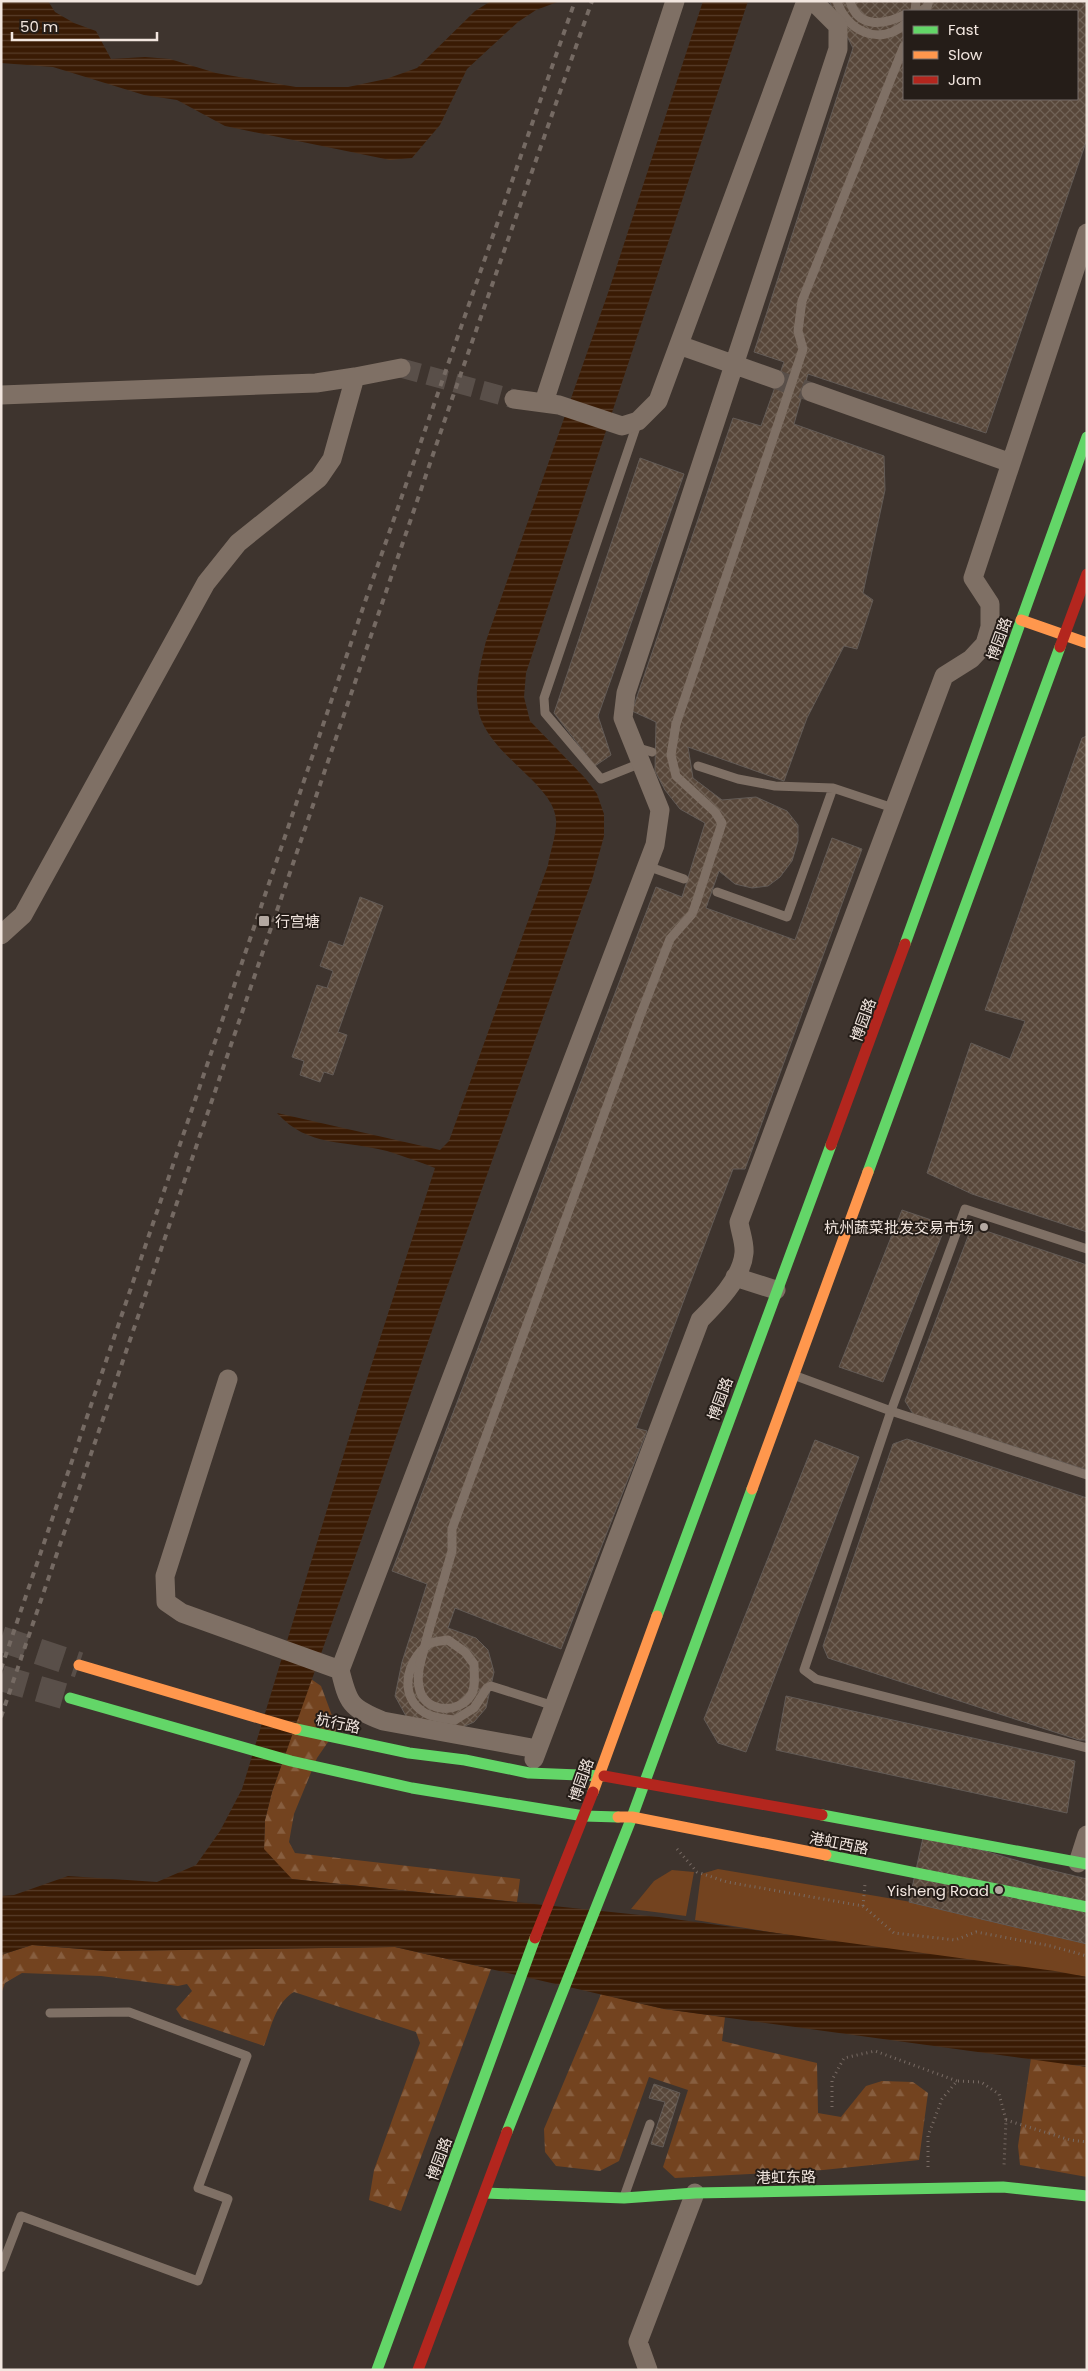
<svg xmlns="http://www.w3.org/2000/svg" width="1088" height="2371" viewBox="0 0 1088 2371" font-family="Poppins,'Noto Sans SC',sans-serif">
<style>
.green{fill:#73431f}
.forest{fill:url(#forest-firs)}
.water{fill:url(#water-rules)}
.building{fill:url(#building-cross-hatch);stroke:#635b56;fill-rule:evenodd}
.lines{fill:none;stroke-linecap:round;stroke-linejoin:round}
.street-tunnel{stroke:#594f49;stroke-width:19;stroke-dasharray:19 9;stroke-linecap:butt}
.secondary-tunnel{stroke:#594f49;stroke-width:26;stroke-dasharray:26 13;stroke-linecap:butt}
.path{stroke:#786b64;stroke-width:3;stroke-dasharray:1 4;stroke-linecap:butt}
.lane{stroke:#7f7065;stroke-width:9}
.street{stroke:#7f7065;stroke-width:19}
.fast{stroke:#63d668;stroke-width:11}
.slow{stroke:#ff974d;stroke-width:11}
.jam{stroke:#b3261e;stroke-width:11}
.rail{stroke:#756a63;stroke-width:4;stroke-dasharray:6 6;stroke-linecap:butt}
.lane-bridge{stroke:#7f7065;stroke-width:9}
.poi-dot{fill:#b3a8a1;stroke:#251d18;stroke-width:2}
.labels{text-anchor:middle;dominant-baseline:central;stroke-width:4;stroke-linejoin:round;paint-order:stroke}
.street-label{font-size:15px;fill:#f2e6df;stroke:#251d18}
.poi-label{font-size:15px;fill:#f2e6df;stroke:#251d18;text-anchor:end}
</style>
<defs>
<pattern id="forest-firs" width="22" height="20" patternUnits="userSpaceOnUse" patternTransform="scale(1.25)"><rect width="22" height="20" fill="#73431f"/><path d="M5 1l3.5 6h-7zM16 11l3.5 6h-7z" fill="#875e3f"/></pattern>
<pattern id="water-rules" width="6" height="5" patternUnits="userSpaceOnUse" patternTransform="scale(1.25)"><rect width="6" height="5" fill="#3a1b04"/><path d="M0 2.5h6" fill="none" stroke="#573c28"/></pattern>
<pattern id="building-cross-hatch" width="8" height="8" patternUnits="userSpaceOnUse" patternTransform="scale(1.25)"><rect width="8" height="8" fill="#58473a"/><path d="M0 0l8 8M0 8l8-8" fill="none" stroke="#706256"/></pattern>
</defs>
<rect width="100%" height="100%" fill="#3e342e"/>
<path class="green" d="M718 1869 1087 1932V1977L1076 1975 1057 1978 695 1920 701 1874Z
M672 1870 694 1872 686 1916 631 1909 654 1881Z"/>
<path class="forest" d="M311 1679 321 1686 337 1729 317 1758 294 1814 289 1842 295 1853 520 1879 517 1902 291 1879 264 1850 265 1820 272 1792Z
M32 1945 106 1951 395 1947 491 1969 401 2211 369 2200 374 2170 420 2043 416 2032 294 1992C276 2002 271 2028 264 2046L182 2018 176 2009 192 1991 187 1984 178 1986 101 1976 22 1973 5 1983 1 1994V1955Z
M601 1994 664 2009 725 2017 722 2041 817 2063 818 2113 841 2117 866 2086 882 2081 913 2082 928 2093 919 2160 823 2170 675 2178 663 2167 688 2090 649 2077 619 2161 600 2171 556 2166 545 2152 544 2129Z
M1031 2058 1087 2067V2177L1020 2165 1018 2146Z"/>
<path class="water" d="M1 1H48L55 12 74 23 96 31 111 59 145 57 170 59 216 73 296 87H348L386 79 417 68 475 11 491 1H560L536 10 518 22 467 69 440 125 412 158 390 160 225 126 177 100 144 95 53 67 1 63Z
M703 1H748L526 673 524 697 530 721 585 778 597 794 604 814V836L592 880 441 1304 362 1538 272 1792 265 1820 264 1849 292 1879 659 1917 1055 1971 1087 1977V2067L664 2009 395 1947 106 1951 32 1945 1 1955V1896L14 1895 68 1876 157 1882 196 1865 220 1831 242 1789 364 1388 435 1168C420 1162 403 1156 387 1151 346 1140 308 1148 277 1113L440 1150 449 1141 548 865C550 852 557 834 556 820 554 783 486 754 478 709 474 687 481 662 486 641L609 290Z"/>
<path class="building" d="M829 1H1087V139L986 433 808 374 794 424 884 456 885 490 863 593 873 600 857 649 844 646 807 718 784 781 688 747 693 778 722 800 756 797 787 811 798 825V841L792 861 780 877 768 886 752 888 735 884 719 871 706 908 795 940 832 838 862 849 745 1169H733L636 1428 647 1431 561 1649 455 1608 448 1628 476 1638 488 1650 494 1672 486 1708 474 1722 458 1729 406 1716 395 1696 402 1662 427 1584 392 1571 656 887 682 897 705 823 680 809 665 790 655 771 656 722 632 711 733 418 761 426 784 362 754 352 853 48ZM904 11H1077V99H904Z
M640 458 684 474 598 716 611 755 595 766 554 713Z
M1087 736V1232L972 1194 927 1173 971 1043 1010 1059 1025 1021 985 1010 1082 738Z
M360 897 383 906 338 1032 347 1035 333 1075 324 1072 320 1082 300 1075 304 1061 292 1057 317 985 327 988 333 971 320 966 329 941 343 946Z
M902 1210 946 1225 883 1382 839 1367Z
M983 1230 1087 1265V1470L913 1414 905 1401 969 1234Z
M907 1439 1087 1498V1740H1079L828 1658 823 1646 893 1444Z
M815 1440 859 1457 746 1752 718 1743 704 1719Z
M786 1696 1075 1761 1067 1813 776 1750Z
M924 1833 1042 1868 1087 1879V1944L909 1902Z
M654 2084 680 2093 663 2147 651 2144 665 2102 649 2098Z"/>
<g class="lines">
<path class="street-tunnel" d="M401 368 514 399
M775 379 811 392"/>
<path class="secondary-tunnel" d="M1 1639 79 1665
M1 1678 70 1698"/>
<path class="path" d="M677 1849 697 1872 727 1882 863 1906 894 1933 955 1940 976 1932 1051 1946 1087 1956
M863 1906 865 1884
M832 2107V2080L844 2058 875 2051 957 2081
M1006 2120 1070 2140 1087 2142
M928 2167V2136L942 2099 957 2081 981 2082 999 2094 1006 2120 1004 2166"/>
<path class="lane" d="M837 1C846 31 879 46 904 25
M850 1C858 29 884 25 904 15
M921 11 927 7 929 1
M797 367 803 349 798 331 802 301 904 46
M638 421 544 698 545 713 601 779 641 763
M676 724 780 418
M635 747 652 752
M698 766 738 779 775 786 833 788 893 808
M647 866 684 879
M717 892 787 917 833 788
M1087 1249 965 1209 891 1411 804 1670 816 1679 1087 1748
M796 1376 891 1411 1087 1475
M429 1630 452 1551V1529L640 1016 670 939 692 914 696 903
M420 1664C418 1673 417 1682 420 1691 427 1713 459 1714 471 1695 476 1688 474 1674 474 1664L465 1652 448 1640C442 1641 433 1641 429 1644 406 1660 398 1697 425 1713 433 1718 446 1719 455 1720L474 1708 487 1688 491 1686 554 1706
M625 2194 650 2124
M1 2268 21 2216 198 2281 228 2199 198 2188 247 2056 129 2012 50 2013"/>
<path class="street" d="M679 345 775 379
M811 392 1011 463
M1 395 316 383 355 377
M514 399 559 405 622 426 638 421 658 401 806 1
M544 402 675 1
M1 935 23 915 206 583 238 543 319 478 332 459 355 377 401 368
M735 1277 776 1290
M228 1379 165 1576 166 1602 182 1613 340 1670
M537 1749 383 1721C350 1708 348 1703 340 1670L655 845 660 810 623 718 626 693 838 49V26L813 1
M534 1759 700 1320C716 1304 742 1278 744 1253 745 1243 740 1231 739 1222L944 676 971 659 985 644 990 627V604L973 578 1087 233
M1078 1863 1087 1835
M648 2370 638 2342 695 2193"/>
<path class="fast" d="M905 944 1087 437
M868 1172 1060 647
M657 1616 831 1145
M70 1698 291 1761 412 1788 584 1816 618 1817
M296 1729 409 1753 465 1760 529 1773 604 1776
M822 1815 1087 1864
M826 1855 1087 1907
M507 2132 632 1817 752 1489
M485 2193 624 2198 695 2193 1003 2187 1087 2196
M377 2370 535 1938"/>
<path class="slow" d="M1021 620 1087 643
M752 1489 868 1172
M79 1665 296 1729
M593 1792 657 1616
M618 1817H632L826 1855"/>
<path class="jam" d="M1060 647 1087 574
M831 1145 905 944
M604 1776 822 1815
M535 1938 593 1792
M418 2370 507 2132"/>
<path class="rail" d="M1 1669 366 599 575 1
M1 1717 452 399 592 1"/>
<path class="lane-bridge" d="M915 11 916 1
M780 418 797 367
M676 724 671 755 676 776 715 812 722 823 696 903
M420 1664 429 1630"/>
</g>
<g class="poi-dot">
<rect x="258" y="915" width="12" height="12" rx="2.5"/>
<circle cx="984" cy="1227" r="5"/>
<circle cx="999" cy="1890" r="5"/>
</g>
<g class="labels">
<g class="street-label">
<text transform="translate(999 639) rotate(-70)">博园路</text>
<text transform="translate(863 1020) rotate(-70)">博园路</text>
<text transform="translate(720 1399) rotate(-70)">博园路</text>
<text transform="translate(338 1723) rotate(12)">杭行路</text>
<text transform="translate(581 1780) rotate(-71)">博园路</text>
<text transform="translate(839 1843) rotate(11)">港虹西路</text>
<text transform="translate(439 2159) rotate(-70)">博园路</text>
<text transform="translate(786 2177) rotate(-1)">港虹东路</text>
</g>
<g class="poi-label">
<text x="275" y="921" text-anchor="start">行宫塘</text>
<text x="974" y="1227">杭州蔬菜批发交易市场</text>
<text x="989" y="1890">Yisheng Road</text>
</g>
</g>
<rect width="1088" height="2371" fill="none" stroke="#f2e6df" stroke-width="5"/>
<rect x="903" y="10" width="175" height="90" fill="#251d18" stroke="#776d68"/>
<rect x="913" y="26" width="25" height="8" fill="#63d668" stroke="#776d68"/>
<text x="948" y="35" font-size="15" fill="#f2e6df">Fast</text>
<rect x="913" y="51" width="25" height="8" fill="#ff974d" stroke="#776d68"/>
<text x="948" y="60" font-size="15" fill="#f2e6df">Slow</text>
<rect x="913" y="76" width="25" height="8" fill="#b3261e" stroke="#776d68"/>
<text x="948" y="85" font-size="15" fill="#f2e6df">Jam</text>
<path d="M12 32v8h145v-8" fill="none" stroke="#f2e6df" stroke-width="2.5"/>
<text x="20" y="32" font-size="15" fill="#f2e6df" stroke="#251d18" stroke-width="4" paint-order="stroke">50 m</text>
</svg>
